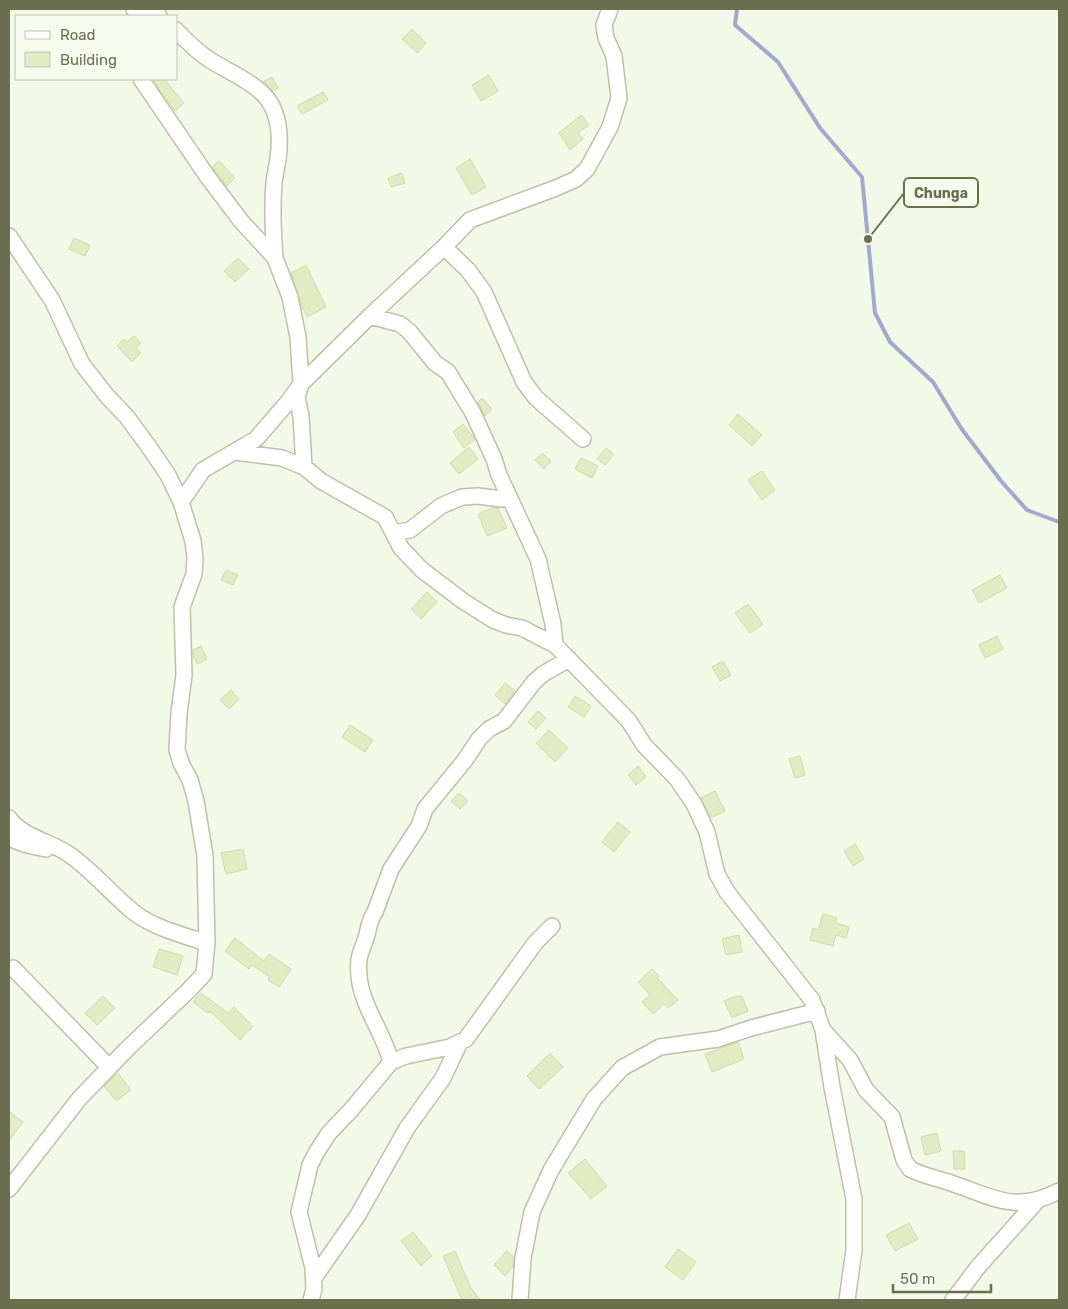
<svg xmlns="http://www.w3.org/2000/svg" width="1068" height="1309" viewBox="0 0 1068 1309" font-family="Rubik,sans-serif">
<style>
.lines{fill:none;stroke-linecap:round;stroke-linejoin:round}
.stream{stroke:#a6a7d1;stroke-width:4}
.building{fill:#e2ebc3;stroke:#d1dba5}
.minor-casing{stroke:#bcc2a7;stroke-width:18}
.minor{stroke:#fff;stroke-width:15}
.leader{fill:none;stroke:#6a704f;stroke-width:2}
.callout-dot{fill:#6a704f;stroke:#f6fced;stroke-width:2}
.callout{fill:#f6fced;stroke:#6a704f;stroke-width:2}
.callout-label{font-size:14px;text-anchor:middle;font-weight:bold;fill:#6a704f}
</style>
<rect width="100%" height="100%" fill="#f2f9e7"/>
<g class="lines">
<path class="stream" d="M737 9 735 25 778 62 820 128 862 177 875 313 890 342 933 382 961 428 1001 481 1027 510 1059 522"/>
</g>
<path class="building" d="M412 29 426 43 417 53 402 39Z
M489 75 498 91 481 101 472 85Z
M272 77 278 88 273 91 263 82Z
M152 79H164L184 103 175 111Z
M323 92 328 100 302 114 297 106Z
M581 115 589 125 578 133 583 139 570 150 559 133Z
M470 159 486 187 472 195 456 168Z
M219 161 235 178 227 186 212 167Z
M402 173 405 183 391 187 388 178Z
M74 238 90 245 85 256 69 249Z
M238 258 249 269 235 282 224 271Z
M306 265 326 307 307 317 301 304 291 273Z
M134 336 141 343 136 348 141 353 132 362 117 346 124 339 127 342Z
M482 398 492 409 485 416 478 402Z
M738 414 762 435 752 446 729 425Z
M463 424 475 439 464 448 453 432Z
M469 447 478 459 459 474 450 463Z
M606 448 614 454 605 465 597 459Z
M542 453 551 461 544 469 535 460Z
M581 458 598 466 592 478 575 469Z
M762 471 775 490 762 500 748 480Z
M494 507 498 508 507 528 487 536 478 514Z
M226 570 238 575 233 585 221 580Z
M1000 575 1007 588 979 603 972 590Z
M427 592 437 602 421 619 411 609Z
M748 604 763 624 750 633 735 613Z
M997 636 1003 649 985 658 979 645Z
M201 646 207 659 197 664 193 655V650Z
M723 661 731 675 720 681 712 667Z
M505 683 515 691 505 704 495 695Z
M231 690 239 699 229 709 220 700Z
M575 696 591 706 584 717 568 707Z
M538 711 546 718 536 729 528 722Z
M350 725 373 740 365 752 342 737Z
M549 730 568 748 555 762 536 743Z
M800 756 805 775 795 778 789 759Z
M638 766 646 777 636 785 628 775Z
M715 791 725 811 711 818 701 798Z
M459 793 468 801 460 809 451 801Z
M618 822 630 832 614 852 602 842Z
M855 844 864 859 853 866 844 851Z
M243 849 247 869 226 874 221 853Z
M823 914 837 918 836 923 849 927 846 938 836 935 833 946 810 940 813 928 818 930Z
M739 935 742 952 726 955 722 939Z
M235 938 264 961 269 954 291 969 279 987 268 980 270 977 252 965 249 969 225 951Z
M159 949 183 956 177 975 153 967Z
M652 969 659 976 657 978 678 1000 668 1008 664 1004 653 1014 642 1002 650 995 638 982Z
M201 993 228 1013 234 1007 253 1026 240 1040 210 1011 208 1013 193 1002Z
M103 996 115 1008 97 1025 85 1013Z
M737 996H742L748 1011 732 1018 724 1001Z
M738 1042 744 1059 712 1072 705 1054Z
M550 1053 563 1067 539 1089 527 1076Z
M118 1073 131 1090 116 1101 104 1086Z
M9 1111 23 1122 9 1141Z
M937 1133 941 1151 925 1155 921 1137Z
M953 1151H964L965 1169H954Z
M585 1159 607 1186 591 1199 568 1173Z
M909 1223 918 1239 895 1251 886 1235Z
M413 1232 432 1256 421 1266 401 1241Z
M678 1249 696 1262 683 1280 665 1267Z
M455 1251 471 1288 480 1300H462L443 1256Z
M507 1251 514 1258 513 1267 505 1276 494 1265Z"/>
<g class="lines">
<g class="minor-casing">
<path id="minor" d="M134 9 159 16
M176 30C186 40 195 50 207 58 224 70 245 77 261 92 280 109 281 136 278 159 277 167 275 174 274 182 272 207 273 233 275 258
M141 79 207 176 241 221 275 258 290 297 298 337 301 384 297 397 301 416 304 467
M9 236 52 300 82 364 107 396 127 417 149 447 168 475 181 502
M444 247 468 270 484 292 524 382 536 398 583 439
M370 316 400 324 409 331 435 363 448 372 473 413 494 459 499 475 538 559 553 624 555 645
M235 452 282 458 304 467 321 481 385 517 401 548 422 570 463 601 493 620 506 625 522 628 555 645 629 721 644 745 677 779 694 804 707 832 717 874 727 892 812 1000 823 1030 850 1060 866 1090 892 1117 904 1160 910 1169C923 1176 937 1178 951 1183 993 1197 1015 1214 1059 1191
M393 533 410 530 441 506 462 497 478 496 502 499 509 497
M9 818C23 838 51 841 70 855 94 872 113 896 136 914 157 929 183 935 207 943
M9 838 27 845 46 849
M13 968 109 1067
M823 1030 832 1087 854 1199V1250L847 1300
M391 1062C382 1026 355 1001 359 960 360 952 364 945 366 938 369 928 369 920 375 912L391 869 419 826 425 809 465 760 479 739 489 729 504 721 534 682 543 674 569 659
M9 1189 79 1099 127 1049 188 991 204 974 207 943 205 856 196 801 190 780 181 763 177 750 179 713 184 675 182 607 194 574 195 558 193 541 181 502 203 470 256 439 288 402 301 384 370 316 444 247 470 220 556 188 576 179 587 169 610 127 619 98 614 56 606 38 604 25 610 9
M314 1278 358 1215 407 1128 443 1078 460 1042
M311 1300 314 1289 313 1268 299 1212 310 1165 316 1153 329 1133 351 1110 391 1062 406 1056 450 1047 466 1039 535 943 552 926
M520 1300 523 1258 532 1212 551 1170 594 1099 622 1068 660 1047 718 1039 751 1028 817 1011
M953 1300 978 1267 1038 1200"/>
</g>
<use href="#minor" class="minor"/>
</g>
<path class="leader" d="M868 239L904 193"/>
<circle class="callout-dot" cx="868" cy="239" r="5"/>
<rect class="callout" x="904" y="178" width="74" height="29" rx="5"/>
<g class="callout-label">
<text x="941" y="198">Chunga</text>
</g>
<rect width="1068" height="1309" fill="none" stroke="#6a704f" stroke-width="20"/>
<rect x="15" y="15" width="162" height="65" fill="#f6fced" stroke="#bec4ae"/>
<rect x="25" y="31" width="25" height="8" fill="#ffffff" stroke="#bec4ae"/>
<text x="60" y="40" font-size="15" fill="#6a704f">Road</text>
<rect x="25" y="52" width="25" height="15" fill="#e2ebc3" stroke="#bec4ae"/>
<text x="60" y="65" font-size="15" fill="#6a704f">Building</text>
<path d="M893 1284v8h98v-8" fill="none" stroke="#6a704f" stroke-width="2.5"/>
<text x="900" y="1284" font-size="15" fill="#6a704f" stroke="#f6fced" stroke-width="4" paint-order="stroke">50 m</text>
</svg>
